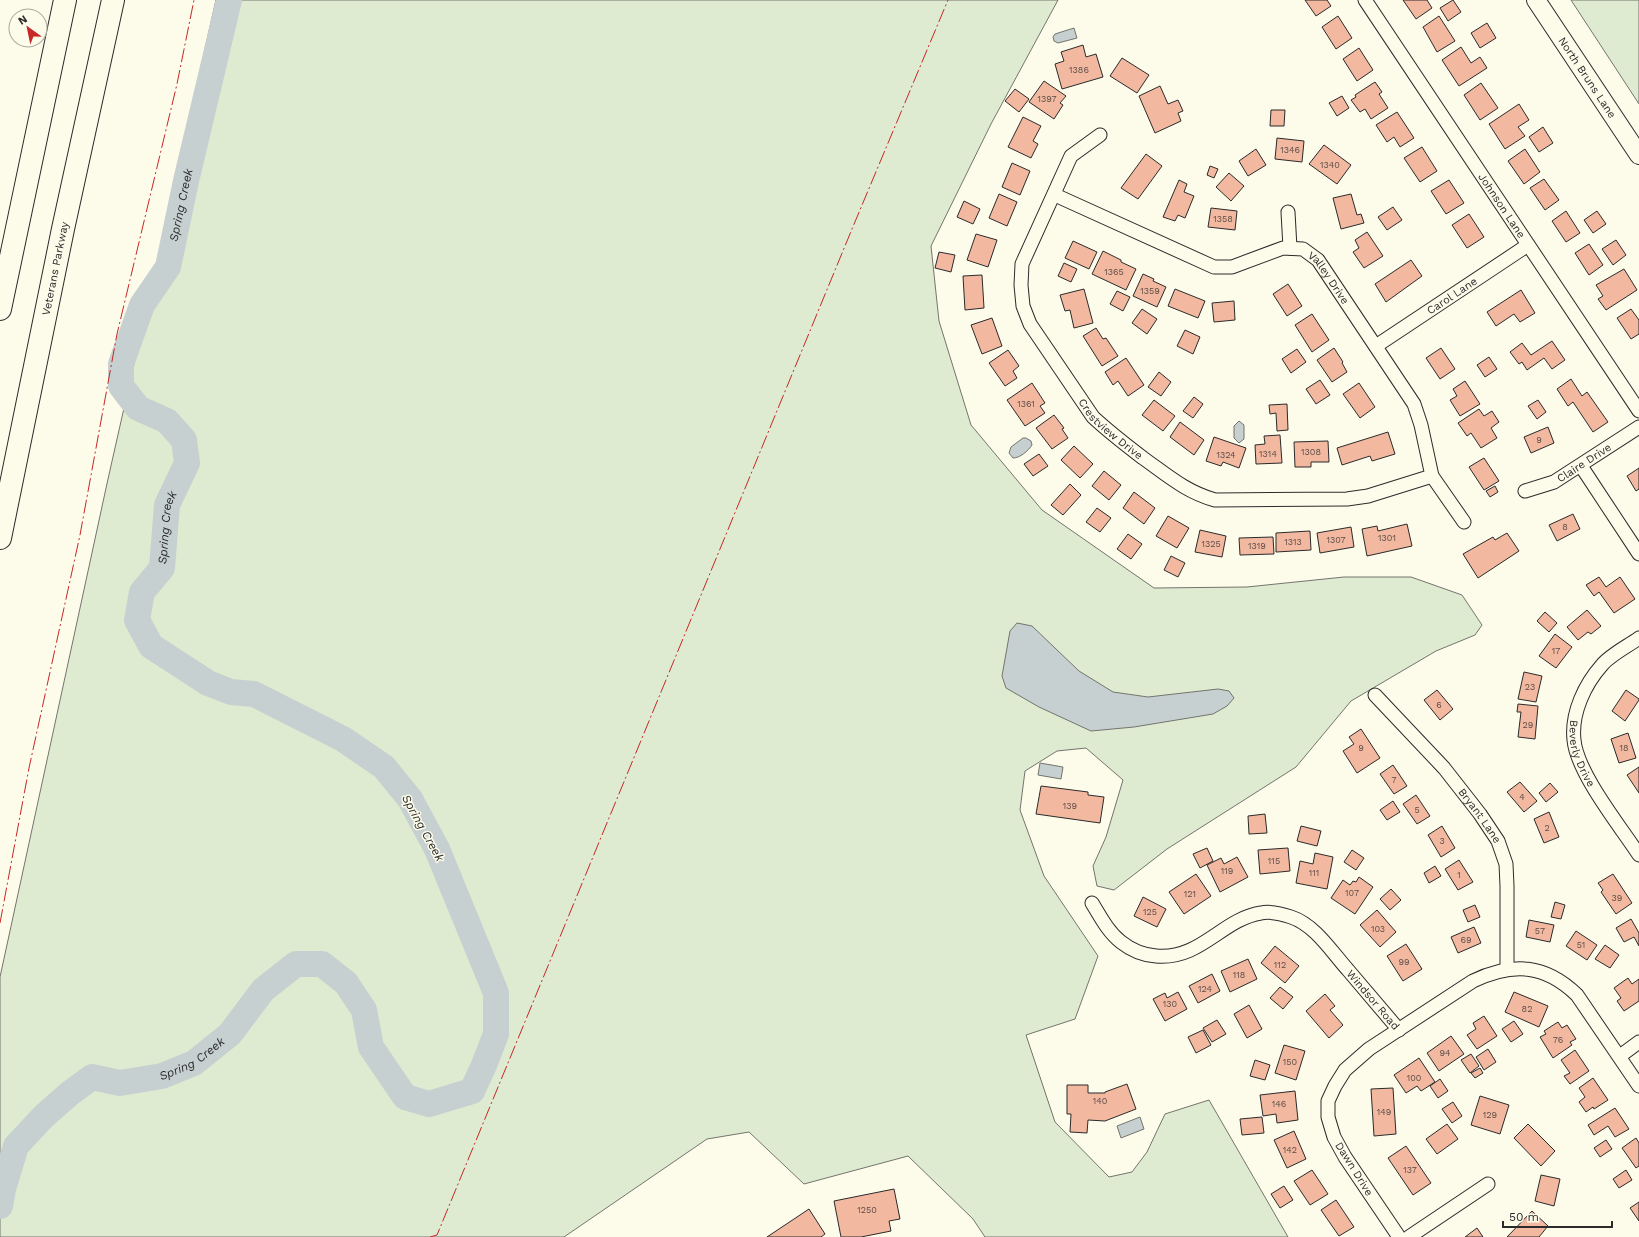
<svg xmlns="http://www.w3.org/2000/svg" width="1639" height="1237" viewBox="0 0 1639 1237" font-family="'Work Sans',sans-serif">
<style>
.green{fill:#deebd1;stroke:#74746e}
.water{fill:#c7d0d0;stroke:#74746e}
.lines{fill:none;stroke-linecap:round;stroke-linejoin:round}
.river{stroke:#c7d0d0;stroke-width:26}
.building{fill:#f2b8a0;stroke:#2b2b2b}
.street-casing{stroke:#2b2b2b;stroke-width:15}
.secondary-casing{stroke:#2b2b2b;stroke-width:20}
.highway-casing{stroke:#2b2b2b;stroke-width:24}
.street{stroke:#fdfbea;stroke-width:13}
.secondary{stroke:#fdfbea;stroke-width:18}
.highway{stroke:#fdfbea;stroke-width:22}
.power{stroke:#c62828;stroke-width:1;stroke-dasharray:14 3 2 3;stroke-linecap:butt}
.labels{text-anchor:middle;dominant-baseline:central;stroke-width:3;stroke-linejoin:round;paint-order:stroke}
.number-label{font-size:9px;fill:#5d4e48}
.street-label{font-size:11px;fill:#2b2b2b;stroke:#fdfbea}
.water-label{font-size:12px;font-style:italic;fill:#2b2b2b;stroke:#fdfbea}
</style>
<rect width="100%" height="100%" fill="#fdfbea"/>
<path class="green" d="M216 0H1058L991 124 931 246 939 321 971 425 1042 510 1154 588 1247 587 1344 577H1411L1462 595 1482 625 1475 635 1436 651 1351 701 1296 767 1167 849 1114 890 1097 886 1093 866 1106 837 1123 780 1086 748 1057 751 1025 771 1020 810 1044 876 1098 956 1075 1019 1026 1035 1055 1122 1109 1177 1132 1172 1147 1152 1165 1114 1209 1100 1288 1237H985L973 1219 908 1156 804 1184 749 1132 707 1139 564 1237H0V977L108 479Z
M1571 0H1639V104Z"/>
<path class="water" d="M1074 28 1077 38 1058 43 1054 41 1053 37 1055 34Z
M1239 421 1244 425V439L1239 443 1234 438V426Z
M1023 438H1026L1031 441 1032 445C1028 451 1020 458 1013 458L1009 453 1011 447Z
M1017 623 1032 626 1079 671 1113 692 1148 697 1218 689 1229 691 1234 698 1227 706 1213 714 1134 727 1091 731 1039 707 1006 688 1002 676 1010 631Z
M1040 763 1063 767 1061 779 1038 775Z
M1140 1117 1144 1129 1121 1138 1117 1126Z"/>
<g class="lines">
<path class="river" id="s1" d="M0 1206 3 1189 16 1146 44 1116 69 1094 92 1077 120 1083 162 1076 194 1063 230 1034 263 990 296 964H322L346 983 364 1010 371 1047 405 1097 429 1104 472 1091 484 1065 496 1034V993L437 849 410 799 384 767 343 739 254 694 231 692 208 683 151 646 137 620 142 592 162 568 167 505 187 463 184 440 167 421 138 408 121 386V364L142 305 168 267 186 181 229 0"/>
</g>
<path class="building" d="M1305 0H1327L1331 6 1316 16Z
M1403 0H1427L1432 8 1416 19Z
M1453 0 1461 12 1448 21 1440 8Z
M1338 16 1352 38 1336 49 1322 27Z
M1439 16 1455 41 1437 52 1423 27Z
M1487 23 1496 38 1480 48 1471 33Z
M1083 45 1086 57 1096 54 1103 77 1062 89 1055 64 1064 61 1061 52Z
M1461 47 1471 63 1480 57 1487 68 1459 86 1442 60Z
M1359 48 1373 70 1357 81 1343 59Z
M1122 58 1149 75 1137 93 1110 76Z
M1044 81 1066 96 1060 103 1063 105 1054 119 1029 102Z
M1375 82 1382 92 1379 94 1388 108 1371 119 1365 109 1360 112 1351 100 1356 97 1355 95Z
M1481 83 1498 108 1480 120 1464 95Z
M1160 86 1168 104 1178 100 1183 111 1178 113 1181 121 1155 133 1139 96Z
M1015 89 1029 99 1019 112 1005 101Z
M1342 96 1349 108 1337 116 1329 103Z
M1519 104 1529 120 1518 127 1525 136 1505 149 1489 124Z
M1271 110H1285L1284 126H1270Z
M1397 112 1414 138 1400 147 1394 137 1387 142 1376 125Z
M1023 117 1041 126 1033 141 1038 144 1031 158 1008 147Z
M1543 127 1553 143 1539 152 1529 137Z
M1277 138 1304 141 1302 162 1275 159Z
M1324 145 1351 165 1337 184 1309 164Z
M1422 147 1437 171 1420 182 1404 158Z
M1256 149 1266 165 1248 176 1239 161Z
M1525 149 1540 172 1524 184 1508 161Z
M1146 154 1162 166 1138 199 1121 188Z
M1012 163 1030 171 1020 195 1002 187Z
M1210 166 1218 169 1214 178 1207 175Z
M1229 173 1244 186 1231 201 1216 187Z
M1544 179 1559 200 1545 210 1530 188Z
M1179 180 1187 184 1184 192 1194 196 1185 218 1178 215 1175 221 1163 217Z
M1449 180 1464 203 1446 214 1431 191Z
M999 194 1017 202 1007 226 989 218Z
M1351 194 1357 215 1361 214 1364 223 1341 229 1333 198Z
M964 201 980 209 973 224 957 217Z
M1393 207 1402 220 1387 230 1378 217Z
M1211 208 1237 211 1235 230 1208 227Z
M1566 211 1580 233 1566 242 1552 221Z
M1597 211 1606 224 1593 233 1584 220Z
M1469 214 1484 237 1467 248 1452 225Z
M1367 232 1383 256 1364 268 1353 252 1359 248 1355 240Z
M976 234 997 240 988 267 967 260Z
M1616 240 1626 255 1613 265 1602 249Z
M1073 241 1097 252 1089 269 1065 258Z
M1589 244 1603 265 1589 275 1575 253Z
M1103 251 1121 260V262L1136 269 1126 290 1092 274Z
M939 252 955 255 951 272 935 268Z
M1411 260 1422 276 1386 302 1375 284Z
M1064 263 1077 269 1071 282 1058 276Z
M1624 269 1637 290 1606 310 1598 299 1603 296 1596 285Z
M1143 274 1154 279 1153 281 1166 287 1157 307 1133 296Z
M982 275 984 308 965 310 963 276Z
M1288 284 1302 306 1287 316 1273 294Z
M1084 289 1093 323 1074 328 1070 310 1065 311 1060 295Z
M1175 289 1205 301 1198 318 1168 306Z
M1521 290 1535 313 1520 322 1514 314 1496 326 1487 312Z
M1117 291 1130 297 1123 311 1110 304Z
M1234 301 1235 320 1214 322 1212 303Z
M1142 309 1157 319 1147 334 1132 323Z
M1631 309 1639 320V334L1631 339 1617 318Z
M1312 314 1329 340 1312 352 1295 325Z
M992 318 1002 346 982 354 971 325Z
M1096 328 1103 339 1106 338 1118 356 1102 366 1083 336Z
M1185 330 1200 337 1193 354 1177 346Z
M1552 341 1565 360 1552 369 1544 358 1527 370 1522 362 1519 364 1510 352 1522 343 1531 355Z
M1334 348 1343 362 1342 363 1347 372 1332 382 1317 360Z
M1441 348 1455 369 1440 379 1426 358Z
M1297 349 1306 362 1291 373 1282 359Z
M1008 350 1019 366 1013 371 1017 378 1005 386 989 363Z
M1489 357 1497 369 1485 377 1477 365Z
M1126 358 1144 385 1128 396 1118 381 1113 385 1105 372Z
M1159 372 1171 382 1161 396 1148 387Z
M1571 379 1582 396 1587 392 1608 422 1593 432 1573 402 1568 406 1557 389Z
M1320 380 1330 395 1316 404 1306 389Z
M1465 381 1480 404 1460 416 1450 400 1457 396 1453 389Z
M1032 383 1045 403 1040 406 1045 413 1025 426 1007 400Z
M1359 383 1375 407 1360 418 1343 394Z
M1194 397 1203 404 1193 418 1183 411Z
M1154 400 1175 416 1163 431 1142 415Z
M1538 400 1546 412 1537 419 1528 406Z
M1287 404 1288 430 1277 431 1276 413 1270 414 1269 405Z
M1479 409 1484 416 1492 411 1499 422 1491 428 1497 438 1481 448 1471 433 1467 436 1458 423Z
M1054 415 1064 428 1062 429 1068 438 1052 449 1036 428Z
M1180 422 1204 440 1194 455 1170 437Z
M1548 427 1554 443 1531 453 1524 437Z
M1388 432 1395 454 1372 461 1370 456 1342 465 1337 448Z
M1280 435 1282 463 1256 464 1255 445 1265 444 1264 436Z
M1214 437 1246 448 1239 468 1223 462 1221 466 1206 461Z
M1328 441 1329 462H1311V467H1295L1294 442Z
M1074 446 1093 464 1080 478 1061 460Z
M1039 454 1048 466 1033 476 1024 464Z
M1484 458 1499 481 1484 490 1469 467Z
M1639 468V489L1636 491 1627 476Z
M1104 471 1121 485 1109 500 1092 486Z
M1070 484 1081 495 1063 515 1051 505Z
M1495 486 1498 492 1490 497 1486 491Z
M1134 492 1155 508 1144 524 1123 508Z
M1097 508 1111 518 1100 532 1086 522Z
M1573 514 1580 529 1557 541 1549 525Z
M1168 516 1189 528 1177 548 1156 536Z
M1407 524 1412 546 1367 556 1362 529 1377 526 1378 531Z
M1351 527 1354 547 1320 553 1317 533Z
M1200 530 1226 536 1222 557 1195 552Z
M1310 531 1311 550 1276 552V533Z
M1507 533 1519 551 1478 578 1463 554 1493 537 1495 540Z
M1128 534 1142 544 1131 559 1117 549Z
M1273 537 1274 554 1240 555 1239 538Z
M1171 556 1185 563 1178 577 1164 570Z
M1599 577 1606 587 1620 577 1635 599 1614 613 1599 592 1594 596 1586 585Z
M1587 610 1601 626 1591 634 1588 632 1578 640 1567 627Z
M1545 612 1557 623 1549 632 1537 621Z
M1555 634 1572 647 1556 668 1539 656Z
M1524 672 1542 676 1536 702 1518 699Z
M1437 690 1453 709 1440 720 1424 700Z
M1626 690 1639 699V700L1625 721 1612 711Z
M1518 704 1538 706 1535 739 1518 737 1521 712H1517Z
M1361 729 1380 758 1357 773 1343 751 1354 744 1349 737Z
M1628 733 1636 758 1619 763 1611 739Z
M1393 765 1407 786 1394 794 1380 774Z
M1639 767V793L1627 775Z
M1520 782 1537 801 1524 812 1507 792Z
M1550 783 1558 792 1546 802 1539 793Z
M1041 786 1088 792V795L1104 797 1100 823 1036 814Z
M1416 795 1430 816 1417 824 1403 804Z
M1393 801 1400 812 1387 820 1380 810Z
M1549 812 1559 837 1544 843 1534 819Z
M1265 814 1267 833 1249 834 1248 816Z
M1301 826 1321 831 1317 846 1297 841Z
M1442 826 1455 848 1441 857 1428 835Z
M1207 848 1213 861 1200 868 1193 854Z
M1288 848 1290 871 1260 874 1258 850Z
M1352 850 1364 858 1356 870 1344 862Z
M1315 853 1333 857 1327 889 1296 883 1300 861 1313 864Z
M1237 857 1248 877 1220 892 1207 865 1221 858 1224 864Z
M1459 860 1473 882 1458 890 1445 869Z
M1435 866 1441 876 1429 883 1424 873Z
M1196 874 1211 896 1184 914 1169 892Z
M1613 874 1632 903 1616 914 1601 892 1603 890 1598 883Z
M1359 877 1373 887 1355 914 1331 898 1343 880 1350 885 1353 881 1356 882Z
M1391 889 1401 900 1390 910 1380 899Z
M1143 897 1166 909 1157 927 1134 916Z
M1555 902 1565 905 1561 919 1551 917Z
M1475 905 1480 917 1468 922 1463 910Z
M1377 910 1396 932 1380 947 1360 925Z
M1631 919 1639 933V946L1634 937 1624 942 1616 928Z
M1529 920 1554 925 1550 942 1526 937Z
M1474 927 1481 943 1458 953 1451 937Z
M1576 931 1597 945 1587 960 1566 946Z
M1406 944 1422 969 1403 981 1387 956Z
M1605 945 1619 955 1610 968 1595 959Z
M1275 946 1299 966 1285 983 1261 963Z
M1248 959 1257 979 1230 992 1221 971Z
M1212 974 1220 991 1198 1003 1189 986Z
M1628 978 1632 984 1639 979V1001L1624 1011 1617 1001 1621 998 1614 988Z
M1280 987 1293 997 1283 1009 1270 998Z
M1178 992 1187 1009 1165 1021 1153 999 1165 993 1167 998Z
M1514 992 1548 1006 1539 1027 1505 1012Z
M1325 994 1335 1006 1330 1010 1343 1025 1329 1038 1306 1011Z
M1249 1005 1262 1029 1247 1038 1234 1014Z
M1484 1016 1497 1036 1477 1049 1467 1035 1476 1029 1473 1023Z
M1217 1020 1226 1034 1212 1042 1203 1028Z
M1514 1021 1523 1034 1511 1042 1502 1029Z
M1558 1022 1562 1028 1567 1025 1576 1039 1570 1042 1572 1045 1553 1058 1540 1037 1546 1034 1544 1031Z
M1203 1030 1211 1045 1196 1053 1188 1037Z
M1451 1036 1464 1054 1439 1071 1427 1053Z
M1284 1045 1305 1051 1296 1080 1275 1073Z
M1488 1049 1496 1062 1484 1070 1476 1057Z
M1575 1050 1589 1071 1570 1084 1564 1076 1570 1073 1561 1060Z
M1471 1054 1479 1066 1470 1073 1461 1060Z
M1419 1058 1435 1082 1421 1091 1417 1086 1406 1093 1394 1075Z
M1255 1060 1270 1065 1265 1080 1250 1076Z
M1480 1068 1483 1073 1475 1078 1471 1073Z
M1593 1078 1608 1100 1594 1109 1593 1107 1586 1112 1579 1102 1585 1097 1579 1088Z
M1440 1079 1448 1091 1438 1098 1430 1086Z
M1127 1084 1136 1109 1105 1121 1088 1120 1087 1133 1070 1132 1071 1114H1067V1085H1088V1093H1105V1092Z
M1393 1088 1396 1134 1374 1136 1371 1089Z
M1295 1091 1298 1120 1277 1123 1276 1114 1263 1116 1260 1095Z
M1480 1096 1509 1105 1500 1134 1471 1125Z
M1453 1102 1462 1116 1452 1123 1442 1109Z
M1615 1108 1629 1129 1615 1137 1608 1126 1594 1135 1588 1125Z
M1262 1117 1264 1133 1242 1135 1240 1119Z
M1447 1124 1458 1139 1437 1154 1426 1139Z
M1528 1124 1555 1151 1541 1166 1514 1138Z
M1294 1131 1306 1159 1287 1168 1274 1140Z
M1636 1138 1639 1143V1166L1636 1168 1622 1148Z
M1606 1140 1612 1149 1600 1157 1594 1148Z
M1406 1146 1431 1183 1413 1195 1388 1158Z
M1312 1170 1328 1194 1310 1205 1294 1181Z
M1626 1170 1632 1180 1619 1188 1613 1179Z
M1541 1175 1560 1179 1554 1206 1535 1201Z
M1284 1186 1293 1200 1280 1208 1271 1194Z
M894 1189 900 1219 889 1221 891 1231 861 1237H841L834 1201Z
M1336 1200 1354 1227 1339 1236 1321 1210Z
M1639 1202V1221L1630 1208Z
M809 1209 825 1234 821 1237H767Z
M1532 1211 1548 1226 1539 1237H1507Z
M1477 1228 1483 1237H1465Z"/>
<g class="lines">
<g class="street-casing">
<g id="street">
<path id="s2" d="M1365 0 1639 411"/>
<path id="s3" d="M1100 135 1071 156 1022 264 1021 285 1023 306 1030 324 1093 417C1109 432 1126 445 1143 458 1167 475 1186 492 1215 500L1347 499 1368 496 1432 476"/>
<path id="s4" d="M1055 195 1214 267H1232L1283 248 1303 249 1318 260 1414 404 1421 425 1432 476 1464 522"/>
<path d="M1288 212 1290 248"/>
<path id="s5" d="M1376 346 1528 245"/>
<path d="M1581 466 1639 554"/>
<path id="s6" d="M1525 491 1554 482 1639 427"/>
<path id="s7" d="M1639 638C1628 646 1610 655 1602 665 1585 684 1571 713 1574 740 1577 773 1620 826 1639 855"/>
<path id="s8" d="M1375 695 1444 768 1480 814 1498 841 1506 864 1507 886V969"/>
<path id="s9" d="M1092 903C1100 916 1108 932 1121 942 1131 950 1143 955 1156 956 1201 960 1222 919 1261 913 1270 911 1282 914 1291 917 1315 925 1331 951 1348 970 1365 990 1382 1010 1399 1030"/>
<path d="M1620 1056 1639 1042"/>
<path d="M1399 1237 1345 1157 1334 1137 1328 1117V1101L1335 1086 1345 1070 1369 1049 1473 981C1513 962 1545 964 1577 995L1639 1086"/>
<path d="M1409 1237 1488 1184"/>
</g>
</g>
<g class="secondary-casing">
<g id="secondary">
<path id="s10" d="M1536 0 1639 155"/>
</g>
</g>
<g class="highway-casing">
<g id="highway">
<path d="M0 309 65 0"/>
<path id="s11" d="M0 538 63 229 113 0"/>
</g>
</g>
<use href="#street" class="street"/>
<use href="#secondary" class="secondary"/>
<use href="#highway" class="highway"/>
<path class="power" d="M0 923 29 768 80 535 117 334 177 84 194 0
M430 1237 437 1235 852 229 948 0"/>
</g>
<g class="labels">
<g class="number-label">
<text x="1079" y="70">1386</text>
<text x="1047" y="99">1397</text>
<text x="1290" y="150">1346</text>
<text x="1330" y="165">1340</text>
<text x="1223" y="219">1358</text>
<text x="1114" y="272">1365</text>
<text x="1150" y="291">1359</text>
<text x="1026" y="404">1361</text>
<text x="1539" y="440">9</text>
<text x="1311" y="452">1308</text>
<text x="1268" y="454">1314</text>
<text x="1226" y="455">1324</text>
<text x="1565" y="527">8</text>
<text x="1387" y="538">1301</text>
<text x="1336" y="540">1307</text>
<text x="1293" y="542">1313</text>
<text x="1211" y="544">1325</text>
<text x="1257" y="546">1319</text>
<text x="1556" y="651">17</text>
<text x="1530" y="687">23</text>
<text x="1439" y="705">6</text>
<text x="1528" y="725">29</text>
<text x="1361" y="748">9</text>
<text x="1624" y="748">18</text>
<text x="1394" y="780">7</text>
<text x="1522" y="797">4</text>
<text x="1070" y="806">139</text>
<text x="1417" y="810">5</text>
<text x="1547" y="828">2</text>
<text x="1442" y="841">3</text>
<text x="1274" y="861">115</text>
<text x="1227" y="871">119</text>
<text x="1314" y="873">111</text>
<text x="1459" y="875">1</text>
<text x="1352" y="893">107</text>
<text x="1190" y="894">121</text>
<text x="1617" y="898">39</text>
<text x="1150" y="912">125</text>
<text x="1378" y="929">103</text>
<text x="1540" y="931">57</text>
<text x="1466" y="940">69</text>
<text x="1581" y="945">51</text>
<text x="1404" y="962">99</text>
<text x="1280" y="965">112</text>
<text x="1239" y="975">118</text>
<text x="1205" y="989">124</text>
<text x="1170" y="1004">130</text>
<text x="1527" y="1009">82</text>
<text x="1558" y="1040">76</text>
<text x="1445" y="1053">94</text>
<text x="1290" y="1062">150</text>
<text x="1414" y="1078">100</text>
<text x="1100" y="1101">140</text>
<text x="1279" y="1104">146</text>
<text x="1384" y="1112">149</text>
<text x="1490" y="1115">129</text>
<text x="1290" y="1150">142</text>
<text x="1410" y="1170">137</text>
<text x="867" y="1210">1250</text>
</g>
<g class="street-label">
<text stroke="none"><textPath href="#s10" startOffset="93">North Bruns Lane</textPath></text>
<text stroke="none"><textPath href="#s2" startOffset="247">Johnson Lane</textPath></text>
<text stroke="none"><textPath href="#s11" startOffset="275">Veterans Parkway</textPath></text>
<text stroke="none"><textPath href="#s4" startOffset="306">Valley Drive</textPath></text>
<text stroke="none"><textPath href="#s5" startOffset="91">Carol Lane</textPath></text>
<text stroke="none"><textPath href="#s3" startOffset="349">Crestview Drive</textPath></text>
<text stroke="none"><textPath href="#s6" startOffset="66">Claire Drive</textPath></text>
<text stroke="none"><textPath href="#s7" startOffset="143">Beverly Drive</textPath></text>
<text stroke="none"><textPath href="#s8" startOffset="160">Bryant Lane</textPath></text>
<text stroke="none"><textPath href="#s9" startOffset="351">Windsor Road</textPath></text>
<text transform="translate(1354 1169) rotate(58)">Dawn Drive</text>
</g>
<g class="water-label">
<text stroke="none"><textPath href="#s1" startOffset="1794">Spring Creek</textPath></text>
<text stroke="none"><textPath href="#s1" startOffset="1423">Spring Creek</textPath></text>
<text transform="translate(423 828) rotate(61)">Spring Creek</text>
<text stroke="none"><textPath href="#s1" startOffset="271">Spring Creek</textPath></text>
</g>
</g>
<g transform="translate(28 28) rotate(327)"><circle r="19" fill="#fdfbea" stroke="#a9a89e"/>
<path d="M0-3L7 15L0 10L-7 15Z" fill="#c62828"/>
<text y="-6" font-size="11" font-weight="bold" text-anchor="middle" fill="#2b2b2b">N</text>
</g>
<path d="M1503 1221v6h109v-6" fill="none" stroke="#2b2b2b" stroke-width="2"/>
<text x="1509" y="1221" font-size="12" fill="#2b2b2b" stroke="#fdfbea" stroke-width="3" paint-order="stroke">50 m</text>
</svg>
